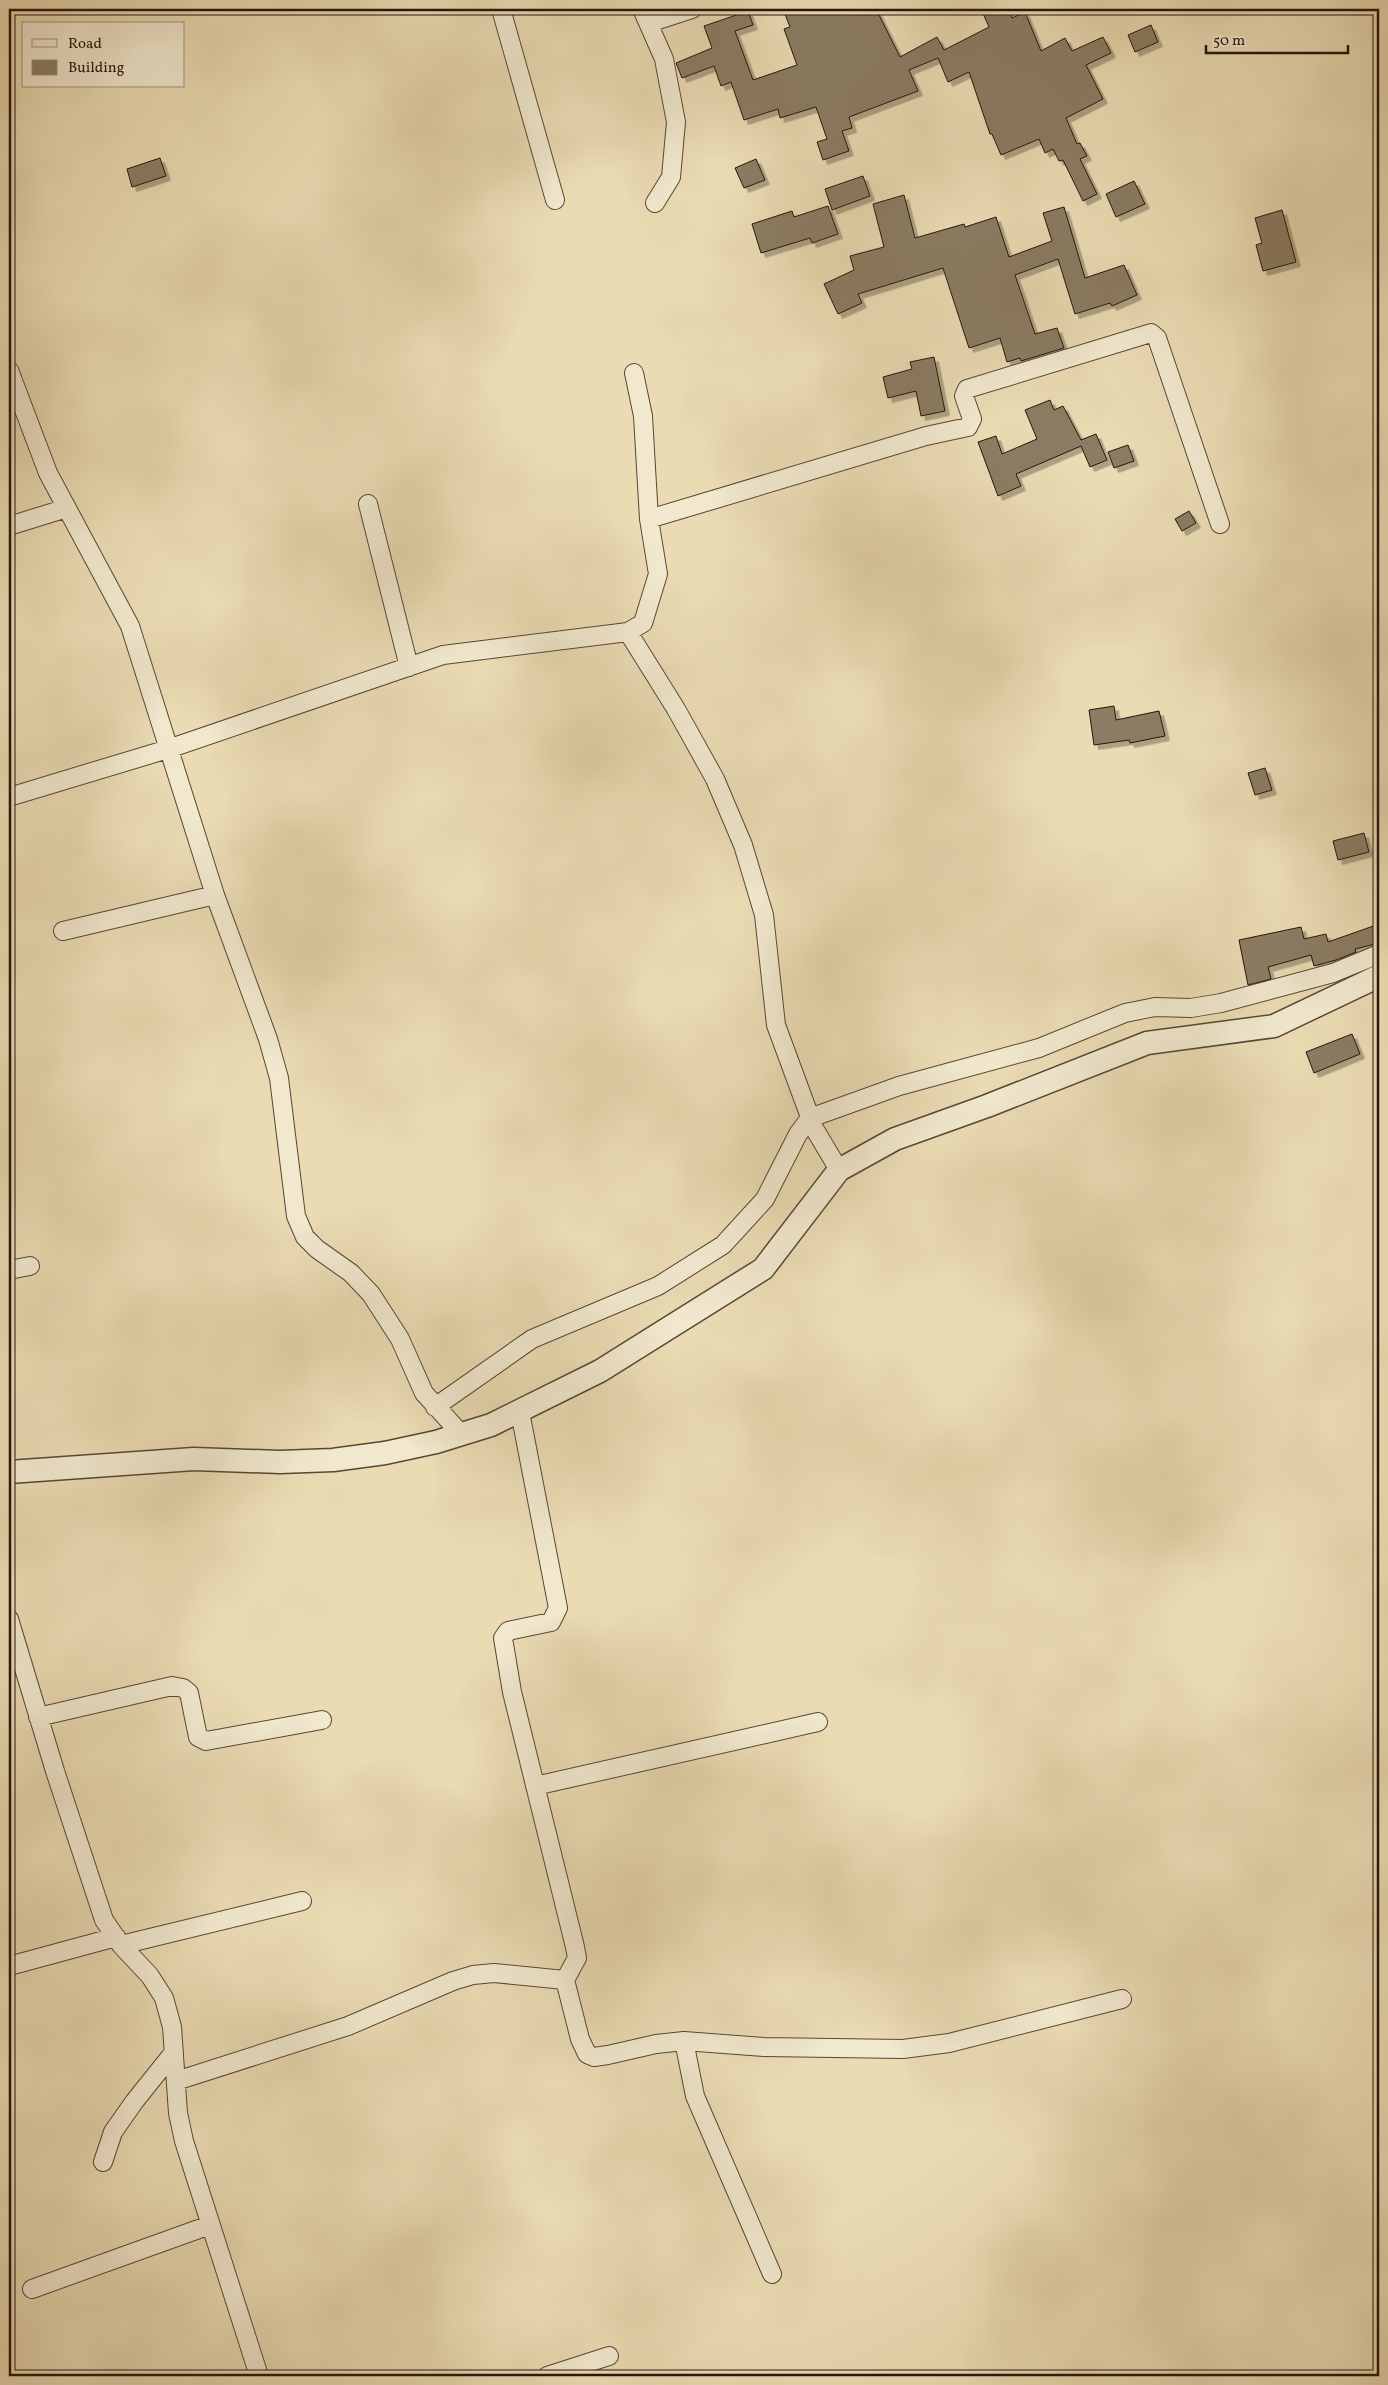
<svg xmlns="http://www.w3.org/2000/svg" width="1388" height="2385" viewBox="0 0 1388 2385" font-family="Vollkorn,serif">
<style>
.building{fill:#8b7c63;stroke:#25160d;filter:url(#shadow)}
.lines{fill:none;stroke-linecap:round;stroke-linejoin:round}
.minor-casing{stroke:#564736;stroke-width:20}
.tertiary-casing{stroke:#564736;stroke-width:25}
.minor{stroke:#f1e8ce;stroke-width:18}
.tertiary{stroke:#f1e8ce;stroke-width:22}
</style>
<defs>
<filter id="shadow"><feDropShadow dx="4.5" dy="4.5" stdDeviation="0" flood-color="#0004"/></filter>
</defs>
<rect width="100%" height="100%" fill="#eadbb3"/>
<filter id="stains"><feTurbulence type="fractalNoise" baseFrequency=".004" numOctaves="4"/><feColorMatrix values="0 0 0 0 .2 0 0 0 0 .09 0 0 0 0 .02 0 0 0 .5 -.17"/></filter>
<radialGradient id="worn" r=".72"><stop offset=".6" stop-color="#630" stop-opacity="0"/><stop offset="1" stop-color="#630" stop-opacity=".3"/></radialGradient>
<path class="building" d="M783 9H876L900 57 937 37 944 50 989 27 981 9H1008L1012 18 1025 12 1041 51 1065 38 1072 51 1103 37 1111 53 1086 65 1103 99 1066 118 1077 144 1080 143 1087 156 1080 159 1097 194 1083 201 1063 160 1059 161 1053 149 1045 153 1039 139 1001 155 992 134H990L969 72 948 82 938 58 909 70 918 91 849 117 852 128 842 131 849 151 823 160 817 142 827 139 816 107 780 118 778 109 744 120 731 82 721 86 714 66 682 78 676 63 712 48 704 26 748 11 753 25 735 31 753 80 797 65 784 29 790 27Z
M1151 25 1158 42 1135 52 1128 35Z
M160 158 166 176 132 187 127 169Z
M756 159 765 180 744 188 735 168Z
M863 176 870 196 832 210 825 189Z
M1134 181 1145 204 1116 217 1106 194Z
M904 195 915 238 964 224 965 227 996 217 1009 257 1052 241 1043 213 1064 207 1085 278 1124 265 1137 295 1112 306 1110 303 1075 314 1058 259 1015 275 1035 334 1057 328 1064 348 1021 361 1020 358 1007 362 1000 338 969 348 943 268 858 294 862 303 838 314 824 284 854 270 850 256 884 247 873 204Z
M828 206 838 234 812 243 810 238 761 253 752 224 792 211 794 217Z
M1282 210 1296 262 1263 271 1256 245 1262 243 1255 218Z
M934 357 945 411 921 416 916 391 888 398 883 377 912 369 910 362Z
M1050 400 1054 410 1063 406 1081 440 1096 434 1107 460 1090 467 1081 446 1016 474 1021 486 998 496 978 442 996 436 1002 454 1037 439 1025 410Z
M1128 445 1134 461 1114 468 1108 452Z
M1189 511 1196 523 1182 531 1175 519Z
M1114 706 1116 720 1159 711 1165 736 1130 743 1129 740 1094 745 1089 710Z
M1265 768 1272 790 1255 795 1248 773Z
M1364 833 1369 852 1338 860 1333 841Z
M1379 924V943L1355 949 1356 952 1336 960 1314 966 1311 955 1268 967 1271 979 1248 985 1239 940 1301 927 1304 939 1326 934 1328 942Z
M1352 1034 1360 1054 1314 1073 1306 1052Z"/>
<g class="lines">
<g class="minor-casing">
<path id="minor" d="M501 9 555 200
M642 9 664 59 676 122 671 177 655 203
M649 23 692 9
M9 370 48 473 130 626 215 895 268 1039 279 1078 296 1216 305 1237 317 1249 351 1273 371 1294 400 1339 424 1393 461 1434
M368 504 409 667
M649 519 926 436 968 427 972 419 964 396 967 389 1151 333 1157 338 1220 524
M9 526 67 508
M628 632 676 709 715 779 743 845 764 915 776 1025 814 1128 839 1170
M9 797 168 749 443 655 628 632 643 623 658 574 649 519 643 416 634 373
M63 931 215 895
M9 1270 30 1266
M435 1407 532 1339 658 1286 723 1245 765 1199 798 1134 810 1118 899 1086 1039 1048 1125 1013 1155 1007 1191 1008 1221 1003 1333 973 1379 954
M520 1412 558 1608 551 1622 508 1631 503 1638 512 1692 575 1947 577 1958 565 1980 580 2039 587 2054 594 2057 608 2055 656 2044 684 2041 764 2047 903 2049 949 2043 1122 1999
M9 1619 55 1771 104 1920 121 1945 150 1976 164 1998 172 2027 178 2113 184 2141 259 2376
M38 1717 172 1686 183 1688 189 1693 198 1737 206 1741 322 1720
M535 1786 818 1722
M121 1945 302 1901
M9 1966 116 1937
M684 2041 695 2096 772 2274
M176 2081 348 2026 453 1981 473 1975 494 1973 565 1980
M103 2162 113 2132 134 2102 174 2052
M32 2289 210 2225
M547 2376 609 2356"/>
</g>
<g class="tertiary-casing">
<path id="tertiary" d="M9 1472 194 1459 280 1462 333 1460 385 1453 436 1442 491 1425 600 1371 763 1269 839 1170 895 1139 987 1106 1147 1043 1274 1026 1379 976"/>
</g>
<use href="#minor" class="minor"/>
<use href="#tertiary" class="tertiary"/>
</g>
<rect width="1388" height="2385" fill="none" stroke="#eadbb3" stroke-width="30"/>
<rect x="10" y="10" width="1368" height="2365" fill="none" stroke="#25160d" stroke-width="2.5"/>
<rect x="15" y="15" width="1358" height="2355" fill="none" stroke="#25160d"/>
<rect x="22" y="22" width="162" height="65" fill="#f1e8ce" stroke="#9f9481"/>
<rect x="32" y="39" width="25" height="8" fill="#f1e8ce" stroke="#9f9481"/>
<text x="68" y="48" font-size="15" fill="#25160d">Road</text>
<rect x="32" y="60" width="25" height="15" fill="#8b7c63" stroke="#9f9481"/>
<text x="68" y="72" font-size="15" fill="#25160d">Building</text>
<path d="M1206 45v8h142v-8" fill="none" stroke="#25160d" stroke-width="2.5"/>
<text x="1213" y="45" font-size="15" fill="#25160d" stroke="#f1e8ce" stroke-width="4" paint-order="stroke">50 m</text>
<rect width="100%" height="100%" filter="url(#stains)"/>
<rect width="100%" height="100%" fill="url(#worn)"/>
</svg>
